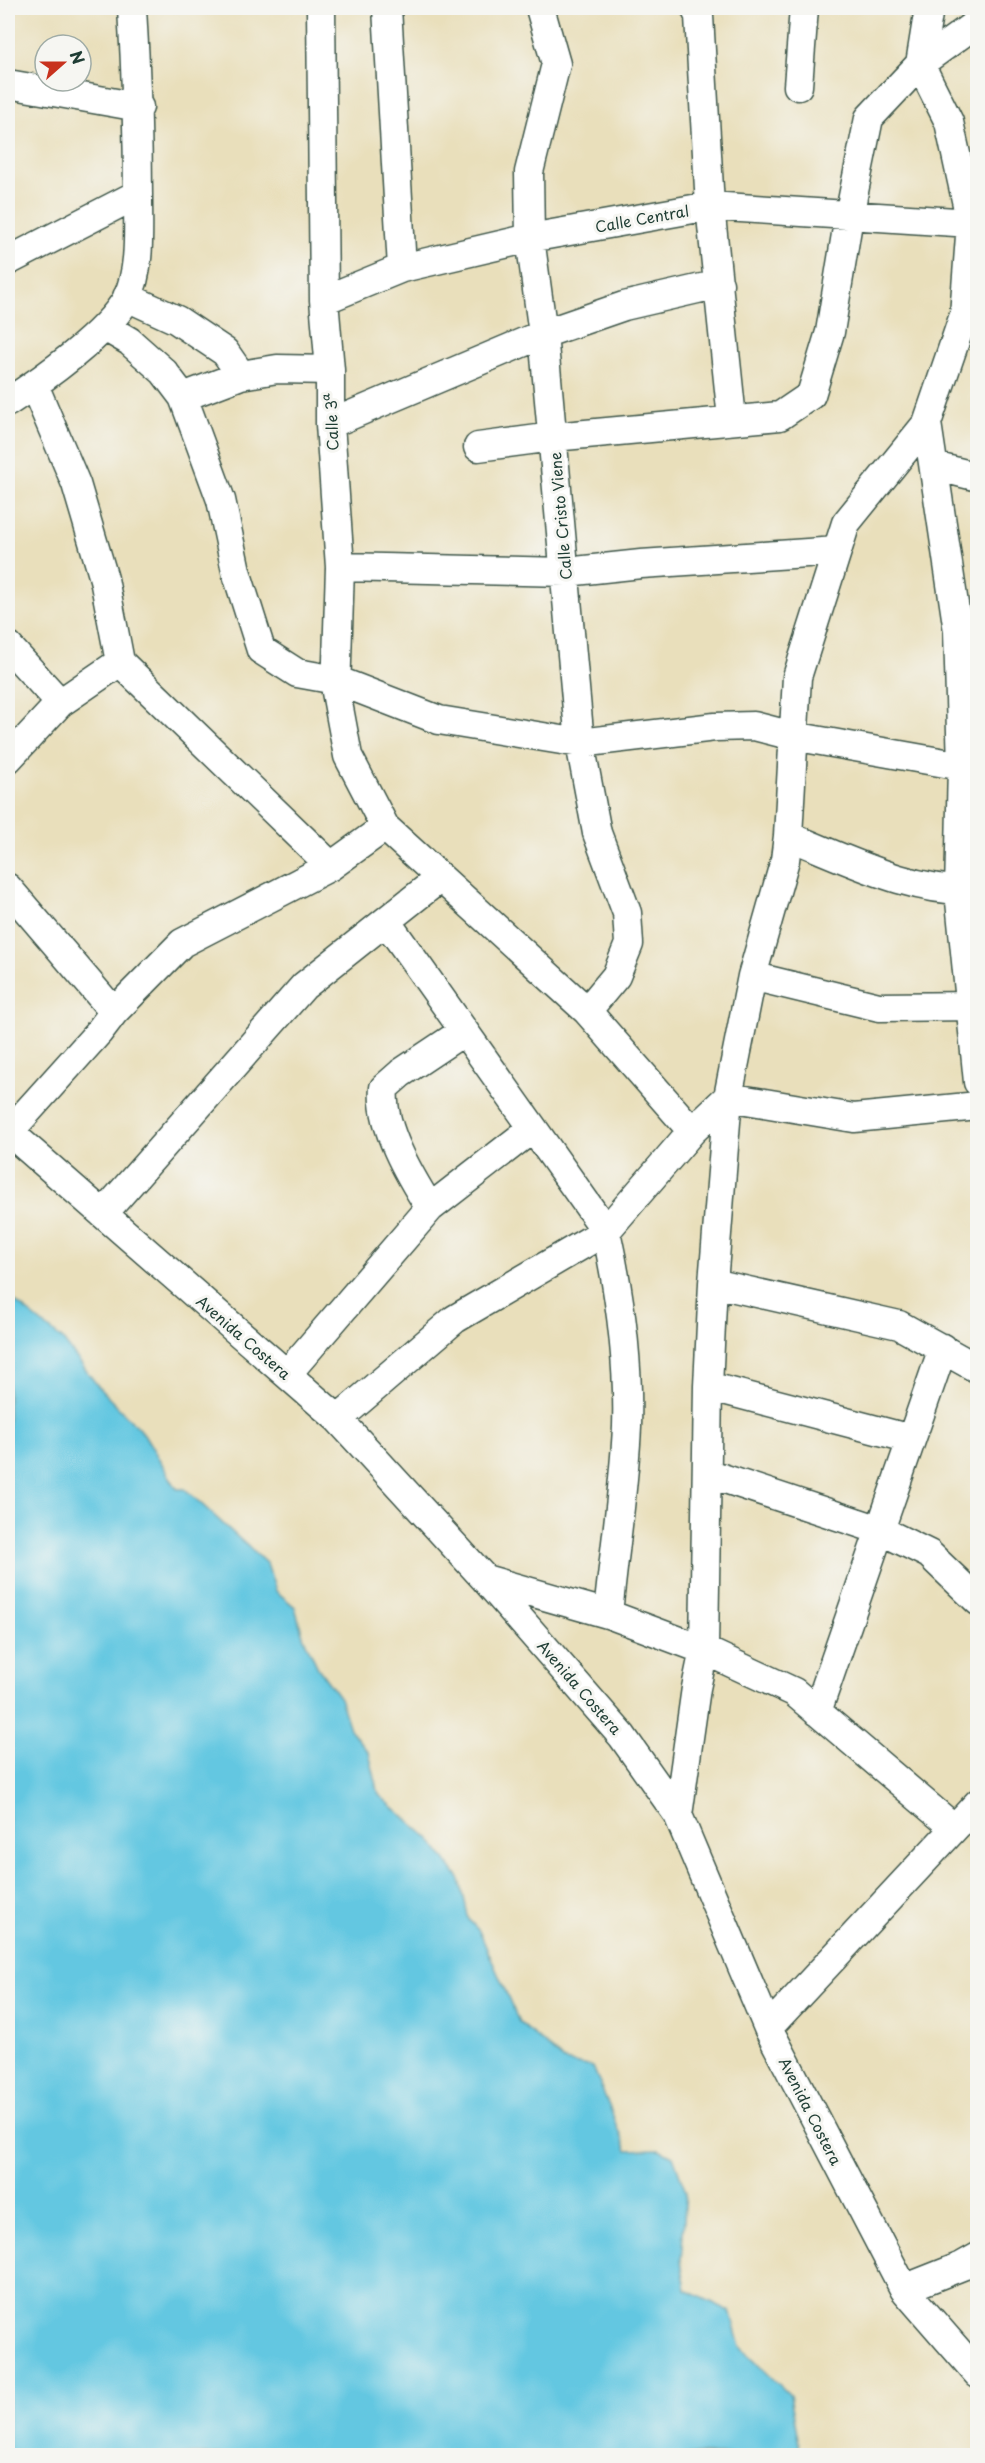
<svg xmlns="http://www.w3.org/2000/svg" width="985" height="2463" viewBox="0 0 985 2463" font-family="'Playpen Sans',sans-serif">
<style>
.water{fill:#63c7e1;stroke:#41828a;stroke-width:1.5}
.lines{fill:none;stroke-linecap:round;stroke-linejoin:round}
.minor-casing{stroke:#3d5548;stroke-width:31}
.minor{stroke:#fff;stroke-width:28}
.labels{text-anchor:middle;dominant-baseline:central;stroke-width:6;stroke-linejoin:round;paint-order:stroke}
.street-label{font-size:15px;fill:#1f3d34;stroke:#f6f6f2}
</style>
<rect width="100%" height="100%" fill="#f6f6f2"/>
<filter id="ink" filterUnits="userSpaceOnUse"><feTurbulence type="fractalNoise" baseFrequency=".0167" numOctaves="2"/><feDisplacementMap in="SourceGraphic" scale="12" xChannelSelector="R" yChannelSelector="G"/><feConvolveMatrix kernelMatrix="1 2 1 2 8 2 1 2 1" color-interpolation-filters="sRGB"/></filter>
<filter id="wash" filterUnits="userSpaceOnUse"><feTurbulence type="fractalNoise" baseFrequency=".008" numOctaves="4" result="noise"/><feDisplacementMap in="SourceGraphic" scale="24" xChannelSelector="R" yChannelSelector="G"/><feGaussianBlur stdDeviation="1.35" result="paint"/><feColorMatrix in="noise" values="0 0 0 0 0 0 0 0 0 0 0 0 0 0 0 0 0 1.4 0 .05"/><feComposite in="paint" operator="in"/></filter>
<g filter="url(#wash)">
<rect width="100%" height="100%" fill="#e9dfbb"/>
<path class="water" d="M8 1296 62 1339 101 1390 144 1434 177 1489H185L267 1564 276 1591 295 1607 303 1636 318 1668 340 1698 350 1729 369 1753 379 1795 430 1839 460 1880 469 1920 479 1931 519 2022 564 2061 593 2067 627 2150 659 2149 673 2156 686 2192 681 2261 686 2290 730 2311 740 2347 790 2395 801 2455H8Z"/>
</g>
<g filter="url(#ink)">
<g class="lines">
<g class="minor-casing">
<path id="minor" d="M321 8 324 300 330 370V424L340 567 336 692 348 756 385 827 587 1011 692 1131
M387 8 402 268
M540 8 556 64 529 172 530 238 543 334 580 743 597 833 627 913 629 944 616 976 587 1011
M695 8 699 16 710 206 732 419
M8 84 139 107
M798 86 804 8
M8 261 138 194
M127 297 177 320 225 352 241 375
M324 300 402 268 530 238 710 206 971 223
M105 327 129 341 164 372 183 397 221 500 236 571 261 650 297 673 336 680 439 720 580 743 715 727 754 726 793 736 962 766 978 767
M34 385 76 484 104 579 120 662 331 866
M183 397 241 375 277 369 330 370
M8 402C42 380 107 334 127 298 141 270 138 229 138 199 138 134 136 72 132 8
M927 423 958 631 962 766 959 891 978 1082
M330 424 543 334 624 306 719 284
M478 447 553 437 780 416 811 395 830 332 849 216 869 118 920 64 978 22
M934 466 978 477
M340 567 566 572 641 564 837 551
M8 646 60 703
M8 759 60 703 120 662
M788 836C847 859 913 894 978 890
M8 888 114 1012
M386 921 606 1231C620 1295 629 1361 627 1427 624 1489 614 1552 608 1614
M752 976 879 1007 978 1006
M8 1131 338 1419 485 1579 622 1736 678 1815 768 2028 904 2289 978 2374
M9 1132 98 1033 114 1012 182 943 331 866 385 827
M430 1208C410 1176 380 1126 384 1088L401 1073 464 1031
M103 1214 304 986 440 878
M713 1283 899 1325 978 1369
M287 1374 430 1208 533 1128
M708 1386 911 1439
M338 1419 455 1319 606 1231 692 1131 728 1097 854 1118 978 1106
M707 1473 880 1530 929 1554 978 1601
M485 1579 608 1614 704 1650 794 1692 954 1828
M817 1712 943 1348
M678 1815 696 1688 704 1650 708 1386 713 1283 728 1097 752 976 785 860 788 836 797 677 846 523 927 423 964 315 971 223 949 122 920 64 929 8
M768 2028 978 1803
M904 2289 962 2266 978 2257"/>
</g>
<use href="#minor" class="minor"/>
</g>
</g>
<g class="labels">
<g class="street-label">
<text transform="translate(642 218) rotate(-10)">Calle Central</text>
<text transform="translate(331 422) rotate(-92)">Calle 3ª</text>
<text transform="translate(560 516) rotate(-95)">Calle Cristo Viene</text>
<text transform="translate(244 1337) rotate(41)">Avenida Costera</text>
<text transform="translate(580 1687) rotate(49)">Avenida Costera</text>
<text transform="translate(811 2111) rotate(63)">Avenida Costera</text>
</g>
</g>
<rect width="985" height="2463" fill="none" stroke="#f6f6f2" stroke-width="30"/>
<g transform="translate(63 63) rotate(69)"><circle r="28" fill="#f6f6f2" stroke="#a0aca6" stroke-width="1.5"/>
<path d="M0-4.5L10 22L0 15L-10 22Z" fill="#c8321e"/>
<text y="-9" font-size="16" font-weight="bold" text-anchor="middle" fill="#1f3d34">N</text>
</g>
</svg>
